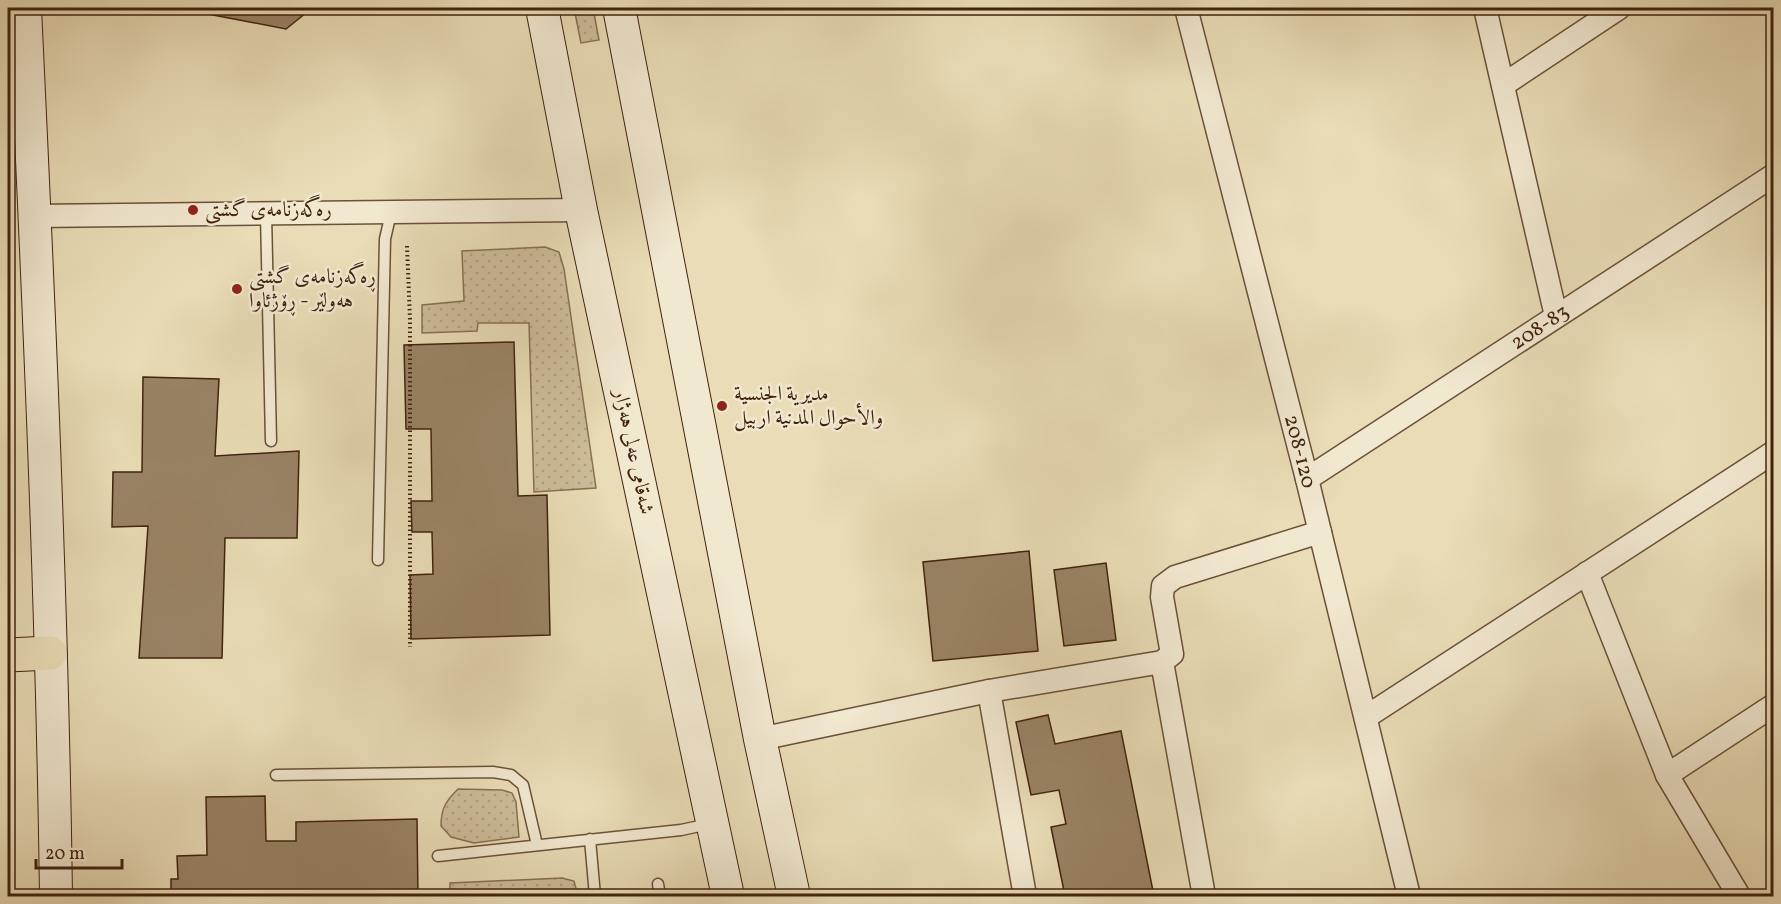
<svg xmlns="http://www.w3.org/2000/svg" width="1781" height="904" viewBox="0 0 1781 904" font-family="Vollkorn,Amiri,serif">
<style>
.grass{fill:url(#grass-dots);stroke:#886f54;stroke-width:1.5}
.building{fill:#998366;stroke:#42220f;stroke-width:1.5}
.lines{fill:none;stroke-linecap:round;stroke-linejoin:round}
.lane-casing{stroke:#6c5039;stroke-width:13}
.street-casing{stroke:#6c5039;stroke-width:25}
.secondary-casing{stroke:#42220f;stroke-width:34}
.highway-casing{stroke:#42220f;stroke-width:35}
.path{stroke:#42220f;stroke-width:4;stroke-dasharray:1.5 3;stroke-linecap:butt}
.lane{stroke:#f1e8d0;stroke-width:10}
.street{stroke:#f1e8d0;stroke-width:22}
.secondary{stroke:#f1e8d0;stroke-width:32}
.highway{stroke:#e9dcb6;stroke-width:33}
.poi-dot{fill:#8f2418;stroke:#f1e8d0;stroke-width:2}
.labels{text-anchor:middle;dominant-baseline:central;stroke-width:5;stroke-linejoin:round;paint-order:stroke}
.poi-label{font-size:21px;fill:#42220f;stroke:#f1e8d0;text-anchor:start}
.street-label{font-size:21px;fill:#42220f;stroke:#f1e8d0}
</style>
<defs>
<pattern id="grass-dots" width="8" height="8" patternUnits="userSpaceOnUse" patternTransform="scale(1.5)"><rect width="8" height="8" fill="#cdbc9a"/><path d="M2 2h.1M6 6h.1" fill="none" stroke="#b1a184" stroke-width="1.8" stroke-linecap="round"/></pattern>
</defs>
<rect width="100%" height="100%" fill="#e9dcb6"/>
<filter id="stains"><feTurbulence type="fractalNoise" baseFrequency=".00333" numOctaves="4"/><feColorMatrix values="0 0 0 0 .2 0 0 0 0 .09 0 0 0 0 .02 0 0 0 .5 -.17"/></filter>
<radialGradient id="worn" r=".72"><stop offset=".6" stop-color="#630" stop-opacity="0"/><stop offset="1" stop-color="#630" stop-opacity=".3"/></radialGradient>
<path class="grass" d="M574 8H593L599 40 581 43Z
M545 247 559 252 564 269 596 488 534 492 529 323H478L477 331 422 333V305L464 301 462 251Z
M458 789 502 790 512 793 516 802 519 837 474 843 451 837 441 826C441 808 446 801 458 789Z
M562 878 574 881 578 896H450V883Z"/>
<path class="building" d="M203 8H312L286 29 208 14Z
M514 342 518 496 547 495 550 635 411 639 410 575 433 574 432 532H412L411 501H432L431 429H406L404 345Z
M143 377 219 379 215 456 299 451 297 538H225L222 658H139L148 526 112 527 113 472H142Z
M1029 551 1038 651 933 661 923 562Z
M1106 563 1116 640 1064 646 1054 570Z
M1048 715 1055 744 1121 731 1154 896H1065L1051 827 1066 824 1059 790 1031 795 1016 722Z
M265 796 266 841H296V822L417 819 418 896H171V879H178L177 856 207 855 206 797Z"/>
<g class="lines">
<g class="lane-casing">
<path id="lane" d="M266 214 271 441
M378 560 385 239 391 213
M276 775 493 772 511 775 523 785 537 845
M590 839 595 896
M438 856 681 830 709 824
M658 884 660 896"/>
</g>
<g class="street-casing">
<g id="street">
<path id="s1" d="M1186 8 1307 479 1409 896"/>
<path d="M1485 8 1556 316"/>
<path d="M1503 85 1619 8"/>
<path d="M35 216 581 210"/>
<path id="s2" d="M1307 479 1774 175"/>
<path d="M1587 573 1667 775 1739 896"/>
<path d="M1162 662 1204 896"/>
<path d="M989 691 1025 896"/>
<path d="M1366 717 1774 452"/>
<path d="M760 739 989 691 1162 662 1172 654 1162 597 1163 586 1175 577 1320 532"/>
<path d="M1667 775 1774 705"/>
</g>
</g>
<g class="secondary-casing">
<path id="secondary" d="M25 8C39 304 52 600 56 896
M542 8 581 210 728 896
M619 8 760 739 794 896"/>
</g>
<g class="highway-casing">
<path id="highway" d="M8 655 50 653"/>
</g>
<path class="path" d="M407 246 410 319V647"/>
<use href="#lane" class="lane"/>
<use href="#street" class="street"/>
<use href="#secondary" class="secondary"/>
<use href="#highway" class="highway"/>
</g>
<g class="poi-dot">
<circle cx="193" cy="210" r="6"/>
<circle cx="237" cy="289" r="6"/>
<circle cx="722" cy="406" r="6"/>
</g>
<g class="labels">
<g class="poi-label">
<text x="205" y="210">رەگەزنامەی گشتی</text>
<text x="249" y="277">ڕەگەزنامەی گشتی<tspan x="249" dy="24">هەولێر - ڕۆژئاوا</tspan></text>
<text x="734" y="394">مديرية الجنسية<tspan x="734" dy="24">والأحوال المدنية اربيل</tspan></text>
</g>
<g class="street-label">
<text stroke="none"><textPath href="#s2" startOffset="278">208-83</textPath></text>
<text transform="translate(633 452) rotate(78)">شەقامی عەلی هەژار</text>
<text stroke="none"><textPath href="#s1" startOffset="458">208-120</textPath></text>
</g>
</g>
<rect width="1781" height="904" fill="none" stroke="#e9dcb6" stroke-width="30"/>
<rect x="9" y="9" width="1763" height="886" fill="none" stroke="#42220f" stroke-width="3"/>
<rect x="15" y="15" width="1751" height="874" fill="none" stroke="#42220f" stroke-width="1.5"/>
<path d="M36 859v9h86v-9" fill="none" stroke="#42220f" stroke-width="3"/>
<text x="45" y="859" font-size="18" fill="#42220f" stroke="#f1e8d0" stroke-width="4.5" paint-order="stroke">20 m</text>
<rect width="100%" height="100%" filter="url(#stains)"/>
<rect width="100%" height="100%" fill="url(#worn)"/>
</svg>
